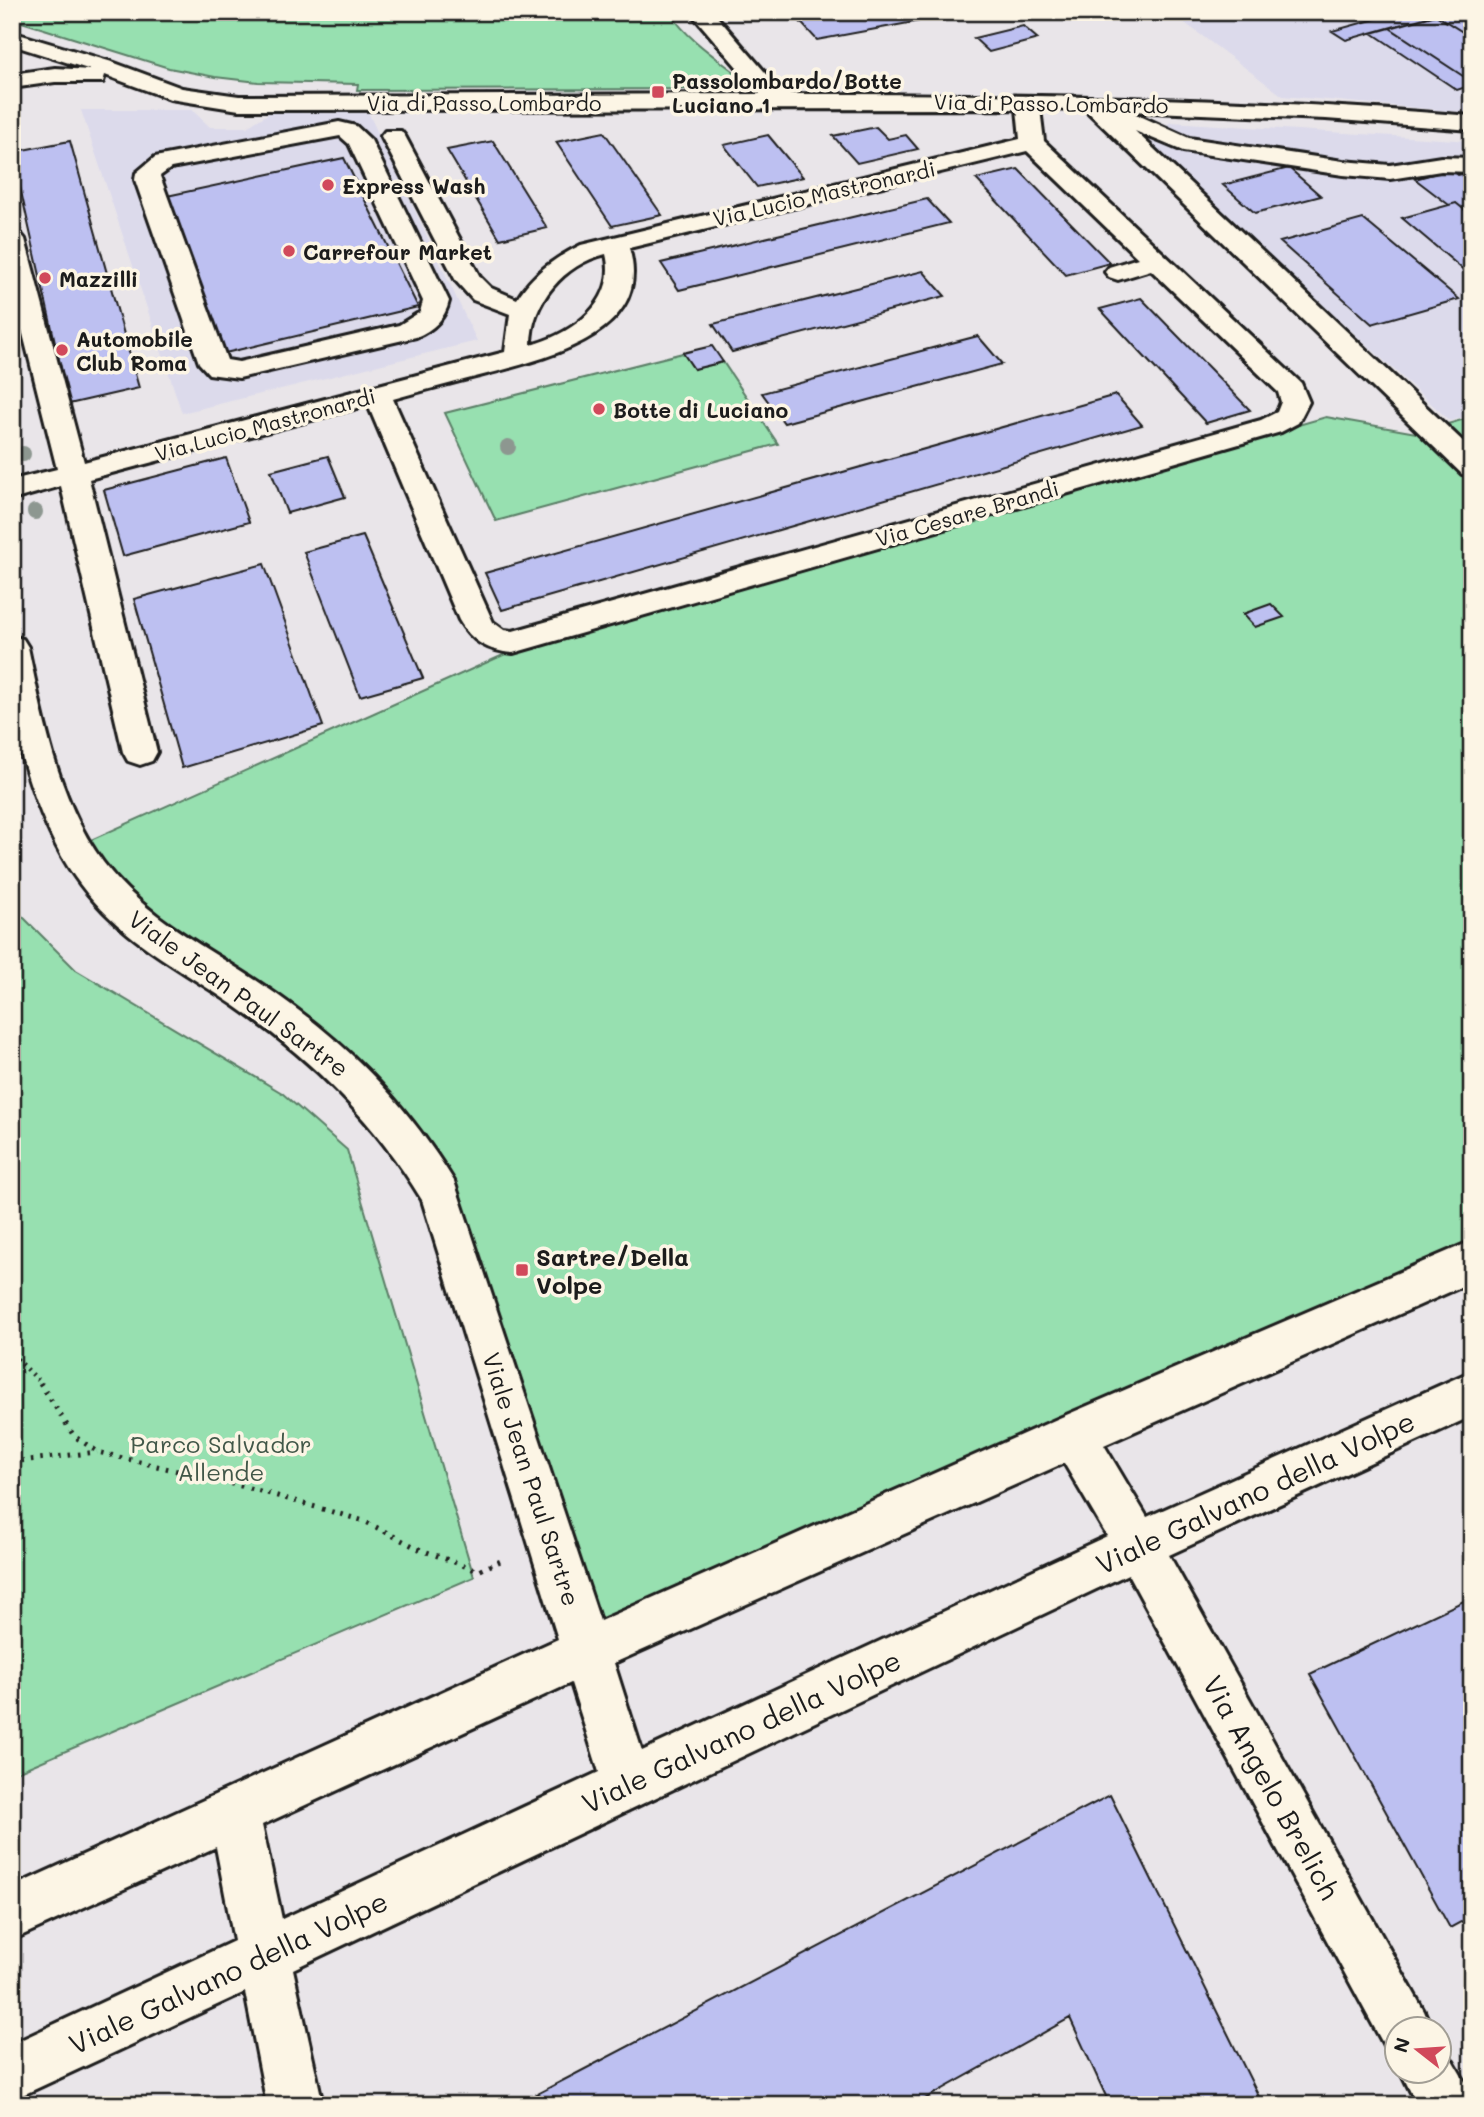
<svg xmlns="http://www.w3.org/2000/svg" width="1484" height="2117" viewBox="0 0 1484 2117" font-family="Mali,sans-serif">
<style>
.built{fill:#dcdaeb}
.green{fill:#97e0b0;stroke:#5a7e66;stroke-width:2}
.building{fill:#bdc0f1;stroke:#1c1c1c;stroke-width:2}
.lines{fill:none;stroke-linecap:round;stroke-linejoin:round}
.minor-casing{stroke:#1c1c1c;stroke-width:6}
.path-far1{stroke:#1c1c1c;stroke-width:4.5;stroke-dasharray:2 5;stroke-linecap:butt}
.path{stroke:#1c1c1c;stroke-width:5;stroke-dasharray:2.5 7;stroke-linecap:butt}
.minor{fill:#fcf5e5;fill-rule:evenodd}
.tree{fill:#8d9790}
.poi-dot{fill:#d1495b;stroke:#fcf5e5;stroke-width:2.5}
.labels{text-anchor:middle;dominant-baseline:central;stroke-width:7;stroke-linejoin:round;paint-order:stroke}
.far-poi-label{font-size:21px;font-weight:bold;fill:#1c1c1c;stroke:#fcf5e5;text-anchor:start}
.far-street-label{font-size:21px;fill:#1c1c1c;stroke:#fcf5e5}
.street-label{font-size:24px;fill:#1c1c1c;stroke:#fcf5e5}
.poi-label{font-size:24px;font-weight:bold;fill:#1c1c1c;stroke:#fcf5e5;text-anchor:start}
.park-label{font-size:24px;fill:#415748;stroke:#fcf5e5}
.near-street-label{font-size:28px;fill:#1c1c1c;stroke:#fcf5e5}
</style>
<rect width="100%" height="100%" fill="#e9e5e9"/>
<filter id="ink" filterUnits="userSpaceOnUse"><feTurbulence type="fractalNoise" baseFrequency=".0143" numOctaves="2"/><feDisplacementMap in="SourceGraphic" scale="14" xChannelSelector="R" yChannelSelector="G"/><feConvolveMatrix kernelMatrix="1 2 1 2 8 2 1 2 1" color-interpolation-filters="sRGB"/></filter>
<g filter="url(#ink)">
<path class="built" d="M1170 12H1472V113L1283 96Z
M81 110H192L210 127H247L274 110H367L477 341 182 413Z
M1171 122 1472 141V415L1450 421 1143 140Z"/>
<path class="green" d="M12 12H669C690 42 717 58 745 80L739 86 724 89 357 90 358 84 258 82 215 77 169 68 12 19Z
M683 353 694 369 723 362 778 444 496 521 445 413Z
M1326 417 1416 433 1472 417V1261L586 1651 421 1161 186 958 75 847 510 652Z
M12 906 76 970 282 1093 347 1150 474 1577 12 1774Z"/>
<path class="building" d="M799 12H943L946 16 817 40 793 14Z
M1401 12H1445L1346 40 1332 31Z
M1446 12H1459L1472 20V38L1436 15Z
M1436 15 1472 38V82L1390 28Z
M1023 26 1038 39 989 52 974 38Z
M1390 28 1472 82V85L1457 90 1372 33Z
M876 127 888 139 906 135 918 149 857 163 833 136Z
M604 132 662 215 612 226 556 142Z
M768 135 803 177 757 187 724 145Z
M70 141 139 388 69 404 12 152Z
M493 141 547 228 500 239 447 150Z
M344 158 418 307 225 353 167 196Z
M1289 168 1321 196 1255 213 1223 185Z
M1018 169 1110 263 1066 275 976 179Z
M1451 169 1458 175 1472 172V216L1456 203 1449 205 1415 179Z
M927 199 949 223 679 290 661 263Z
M1456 203 1472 216V277L1402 218Z
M1363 219 1459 299 1372 324 1280 242Z
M923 271 945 296 732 352 713 324Z
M1141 298 1250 410 1206 423 1100 309Z
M978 336 1002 364 784 423 762 393Z
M712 346 723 362 694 369 683 353Z
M1116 395 1142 425 502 610 485 573Z
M328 456 345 497 287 513 271 471Z
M226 458 249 522 123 556 104 490Z
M363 536 423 678 360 696 304 552Z
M264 564 323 726 182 768 134 599Z
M1271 604 1284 617 1255 627 1243 614Z
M1472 1597V1916L1450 1928 1310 1674Z
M1110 1795 1263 2105H1110L1070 2018 914 2105H516Z"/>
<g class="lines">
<g class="minor-casing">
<path id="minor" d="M690 12H713L784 94C1014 94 1242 97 1472 116V130L1326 119 1129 111 1189 138 1343 161 1390 165 1441 157 1472 158V172L1441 171 1390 179 1343 175 1183 151 1135 131 1472 450V476L1462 474 1086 110 1040 109 1044 141 1301 383 1309 402 1298 423 1281 432 513 653C488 651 472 642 459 620L368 405 89 479 157 752 152 761 140 765 128 761 123 752 61 486 12 500V480L57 469 12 290V232L21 234 25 239 84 462 505 352 510 314 473 300 456 281 381 136 385 131H401L405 136 480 277 491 288 517 299C533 273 555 258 581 245L1020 139 1017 109 239 110 170 99 105 75 103 82H55L12 88V74L55 68 91 70 12 45V32L112 62 182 88 239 96 760 94ZM1027 151 1138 258 1109 267 1105 272 1109 277 1118 280 1151 270 1278 392 1281 402 1277 412 1261 420 513 631 504 630 493 622 393 399C424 390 456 382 487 374 547 358 655 333 629 248ZM606 254C618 302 573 333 531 345 531 302 564 264 606 254Z
M339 122 356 126 371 140 449 301C445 319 433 330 416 337L239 378 209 374 199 363 135 180 136 173 155 157ZM340 136 349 144 423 301 420 312 399 325 239 362 227 360 160 176 171 168Z
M12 636 23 639 28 647C43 719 58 801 103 862 144 917 207 947 263 985 343 1039 403 1098 454 1181L600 1621 1057 1419 1472 1241V1282L1104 1445 1147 1517 1472 1371V1416L1169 1555 1424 2011 1432 2030H1396V2054L1386 2049 1128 1574 293 1969 323 2105H267L245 1992 12 2100V2044L234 1941 216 1847 12 1940V1887L558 1639 422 1200C374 1120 311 1059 235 1006 187 973 133 946 94 901 52 855 32 793 15 734L12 722ZM1064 1463 1107 1536 642 1751 614 1663ZM571 1683 599 1772 282 1919 262 1825Z
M1438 2048 1448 2053 1467 2085 1472 2105H1417L1401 2072H1438Z"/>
</g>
<path class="path-far1" d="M12 843 24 840
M12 1354 42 1384"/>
<path class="path" d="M40 1383 74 1436 98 1452 253 1489 364 1521 419 1549 478 1571 505 1559
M12 1462 97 1452"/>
<use href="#minor" class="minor"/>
</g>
<g class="tree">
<circle cx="508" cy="447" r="8"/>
<circle cx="23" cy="454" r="8"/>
<circle cx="35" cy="512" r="8"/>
</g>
</g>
<g class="poi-dot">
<rect x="651" y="85" width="14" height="14" rx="3.5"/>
<circle cx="328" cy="185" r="7"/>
<circle cx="289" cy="251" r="7"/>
<circle cx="45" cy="278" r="7"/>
<circle cx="62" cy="350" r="7"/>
<circle cx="599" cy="409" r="7"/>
<rect x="515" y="1263" width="14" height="14" rx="3.5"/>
</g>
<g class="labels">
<g class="far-poi-label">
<text x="672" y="80">Passolombardo/Botte<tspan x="672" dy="24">Luciano 1</tspan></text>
<text x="342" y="185">Express Wash</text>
<text x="303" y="251">Carrefour Market</text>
<text x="59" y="278">Mazzilli</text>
<text x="76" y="338">Automobile<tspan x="76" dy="24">Club Roma</tspan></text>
<text x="613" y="409">Botte di Luciano</text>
</g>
<g class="far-street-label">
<text x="484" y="102">Via di Passo Lombardo</text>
<text transform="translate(1051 103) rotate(1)">Via di Passo Lombardo</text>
<text transform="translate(824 193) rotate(-13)">Via Lucio Mastronardi</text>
<text transform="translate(265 424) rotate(-15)">Via Lucio Mastronardi</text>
<text transform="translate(967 513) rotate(-16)">Via Cesare Brandi</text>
</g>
<g class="street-label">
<text transform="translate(239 993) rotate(36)">Viale Jean Paul Sartre</text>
<text transform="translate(532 1479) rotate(72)">Viale Jean Paul Sartre</text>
</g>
<g class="poi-label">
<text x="536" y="1256">Sartre/Della<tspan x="536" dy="28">Volpe</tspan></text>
</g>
<g class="park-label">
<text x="221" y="1443">Parco Salvador<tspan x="221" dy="28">Allende</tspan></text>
</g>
<g class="near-street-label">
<text transform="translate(1255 1492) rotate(-25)">Viale Galvano della Volpe</text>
<text transform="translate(741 1731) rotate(-25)">Viale Galvano della Volpe</text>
<text transform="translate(1272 1787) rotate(61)">Via Angelo Brelich</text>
<text transform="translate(228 1972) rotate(-25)">Viale Galvano della Volpe</text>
</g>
</g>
<rect width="1484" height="2117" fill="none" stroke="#fcf5e5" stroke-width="42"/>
<rect x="21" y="21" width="1442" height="2075" fill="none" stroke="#1c1c1c" stroke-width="2.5" filter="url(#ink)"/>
<g transform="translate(1418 2050) rotate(287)"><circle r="33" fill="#fcf5e5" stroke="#a29e95" stroke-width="2"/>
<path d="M0-5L12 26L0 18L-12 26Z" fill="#d1495b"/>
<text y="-10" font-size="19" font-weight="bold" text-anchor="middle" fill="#1c1c1c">N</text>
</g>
</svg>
